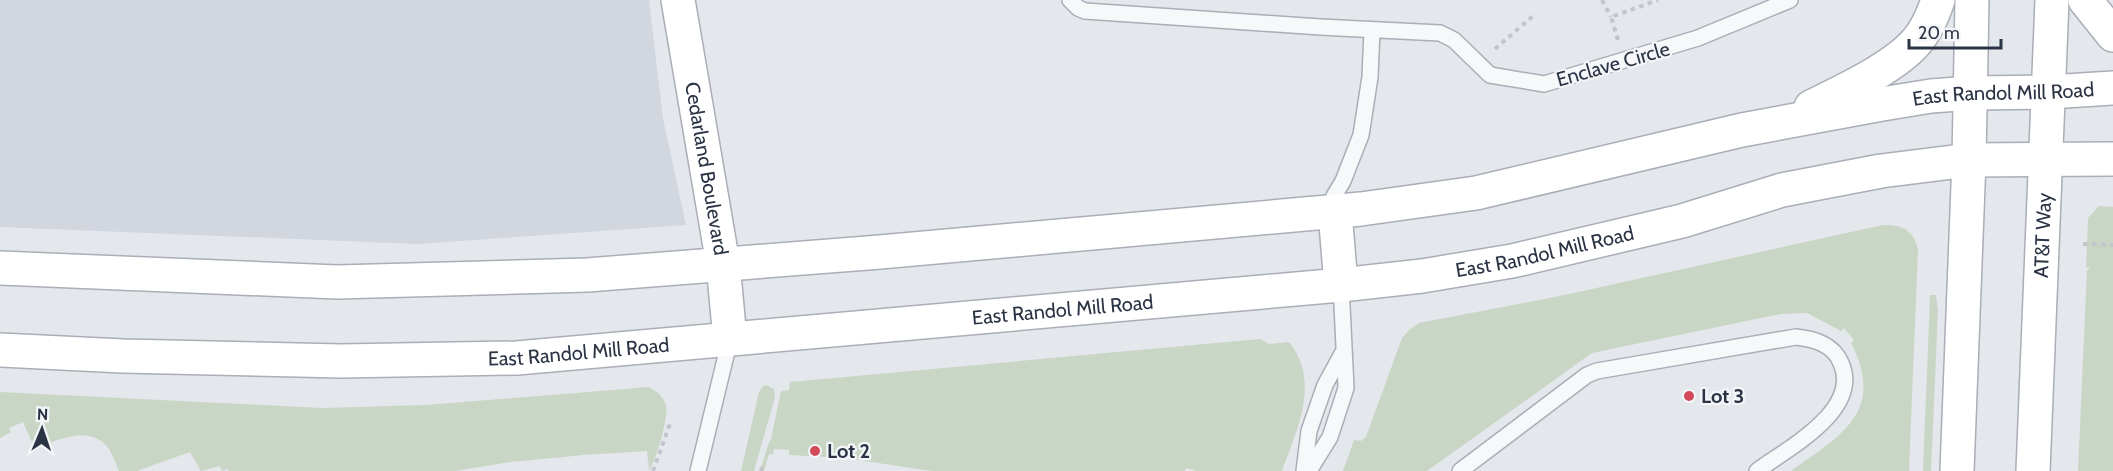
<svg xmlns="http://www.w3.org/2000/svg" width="2113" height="471" viewBox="0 0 2113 471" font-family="Cabin,sans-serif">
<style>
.built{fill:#d2d6de}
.green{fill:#c9d6c5}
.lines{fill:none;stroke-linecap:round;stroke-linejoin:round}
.lane-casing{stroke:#a9aeb7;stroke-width:18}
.secondary-casing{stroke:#a9aeb7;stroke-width:36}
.path{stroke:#c2c5cb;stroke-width:4;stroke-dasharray:4.5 4.5;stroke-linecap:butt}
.lane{stroke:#f7f8fa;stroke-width:15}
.secondary{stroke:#fff;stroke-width:33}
.poi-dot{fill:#d1495b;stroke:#f4f6f9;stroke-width:2}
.labels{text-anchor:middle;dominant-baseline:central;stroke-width:4.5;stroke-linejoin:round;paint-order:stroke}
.street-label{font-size:20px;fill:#2b3445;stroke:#f4f6f9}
.poi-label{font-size:20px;font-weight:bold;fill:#2b3445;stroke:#f4f6f9;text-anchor:start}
</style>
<rect width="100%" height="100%" fill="#e4e7ec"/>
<path class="built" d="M0 0H649L663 119 686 225 417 244 0 227Z"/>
<path class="green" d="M2099 206 2113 207V471H2078L2087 270 2090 268 2086 267 2088 218Z
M1883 225C1901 224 1914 230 1918 249L1909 471H1791C1841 435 1886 412 1851 343L1854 340 1844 328 1841 331 1807 313 1780 314 1592 353 1427 471H1343L1354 440 1361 441 1366 437 1402 338 1409 330 1419 323 1560 296Z
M1930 295H1936L1938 311 1931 471H1923Z
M1260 339 1269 344 1289 342C1321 382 1297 429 1282 471H1196L1186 468 1185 471H932L844 458 789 455V450L774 449 773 454H769L764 471H760L768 445 771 439 781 391 789 390 790 382Z
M766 385 774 389 775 397 754 471H741L759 392 762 387Z
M649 387C656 391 664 397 666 405 669 418 656 459 649 471L647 451 584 455 510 462 455 471H229L228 469 222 471 220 466 201 471 190 452 137 471H119C116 464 113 456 109 449 90 423 58 440 35 449L23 422 9 428 11 432 0 438V392L322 408 426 405Z"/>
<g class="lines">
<g class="lane-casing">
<path id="lane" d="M1070 0 1078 8 1085 11 1320 27 1440 33 1454 40 1490 75 1544 84 1698 38 1790 0
M1335 212 1334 196 1343 181 1361 135 1370 77 1372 30
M698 471 730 339
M1304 471 1309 431 1325 385 1343 352
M1309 471 1330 437 1346 388 1341 285
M1460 471 1587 375 1597 371 1796 337C1814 339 1833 344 1841 363 1862 410 1788 448 1757 471"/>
</g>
<g class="secondary-casing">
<g id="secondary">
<path id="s1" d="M678 0 723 264 730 339"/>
<path d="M2085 0 2113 35"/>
<path d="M1811 107C1843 91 1894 68 1917 41 1927 29 1933 15 1938 0"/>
<path d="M1335 212 1341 285"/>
<path id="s2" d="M0 268 337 282 587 275 880 252 1361 209 1476 193 1742 130 1882 104 1931 96 1971 93 2049 92 2113 88"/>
<path id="s3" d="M0 350 123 356 341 361 517 358 1341 285 1422 276 1512 261 1682 221 1782 190 1881 171 1969 160 2113 159"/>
<path d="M1957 471 1969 160 1972 0"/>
<path id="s4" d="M2033 471 2052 0"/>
</g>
</g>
<path class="path" d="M1602 0 1611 17
M1618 40 1611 17 1658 0
M1495 49 1534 15
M2083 244 2113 245
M653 471 671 421
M761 471 762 467"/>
<use href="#lane" class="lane"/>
<use href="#secondary" class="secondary"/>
</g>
<g class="poi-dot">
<circle cx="1689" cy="396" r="6"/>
<circle cx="815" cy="451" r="6"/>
</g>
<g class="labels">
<g class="street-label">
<text transform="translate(1613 64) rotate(-16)">Enclave Circle</text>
<text stroke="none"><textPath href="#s2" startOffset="2018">East Randol Mill Road</textPath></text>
<text stroke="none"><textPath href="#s1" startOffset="171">Cedarland Boulevard</textPath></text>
<text stroke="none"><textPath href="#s4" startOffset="236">AT&amp;T Way</textPath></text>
<text stroke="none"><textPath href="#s3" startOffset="1551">East Randol Mill Road</textPath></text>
<text stroke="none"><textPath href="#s3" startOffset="1065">East Randol Mill Road</textPath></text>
<text stroke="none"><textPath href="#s3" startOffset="579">East Randol Mill Road</textPath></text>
</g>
<g class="poi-label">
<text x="1701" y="396">Lot 3</text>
<text x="827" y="451">Lot 2</text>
</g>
</g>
<g transform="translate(42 429) rotate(2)" stroke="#f4f6f9" stroke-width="4.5" paint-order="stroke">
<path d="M0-4.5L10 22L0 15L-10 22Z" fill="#2b3445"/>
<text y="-9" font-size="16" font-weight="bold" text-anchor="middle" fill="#2b3445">N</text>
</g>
<path d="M1909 39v9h92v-9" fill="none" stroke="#2b3445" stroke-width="3"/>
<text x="1918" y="39" font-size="18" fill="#2b3445" stroke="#f4f6f9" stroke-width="4.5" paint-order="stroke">20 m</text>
</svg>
